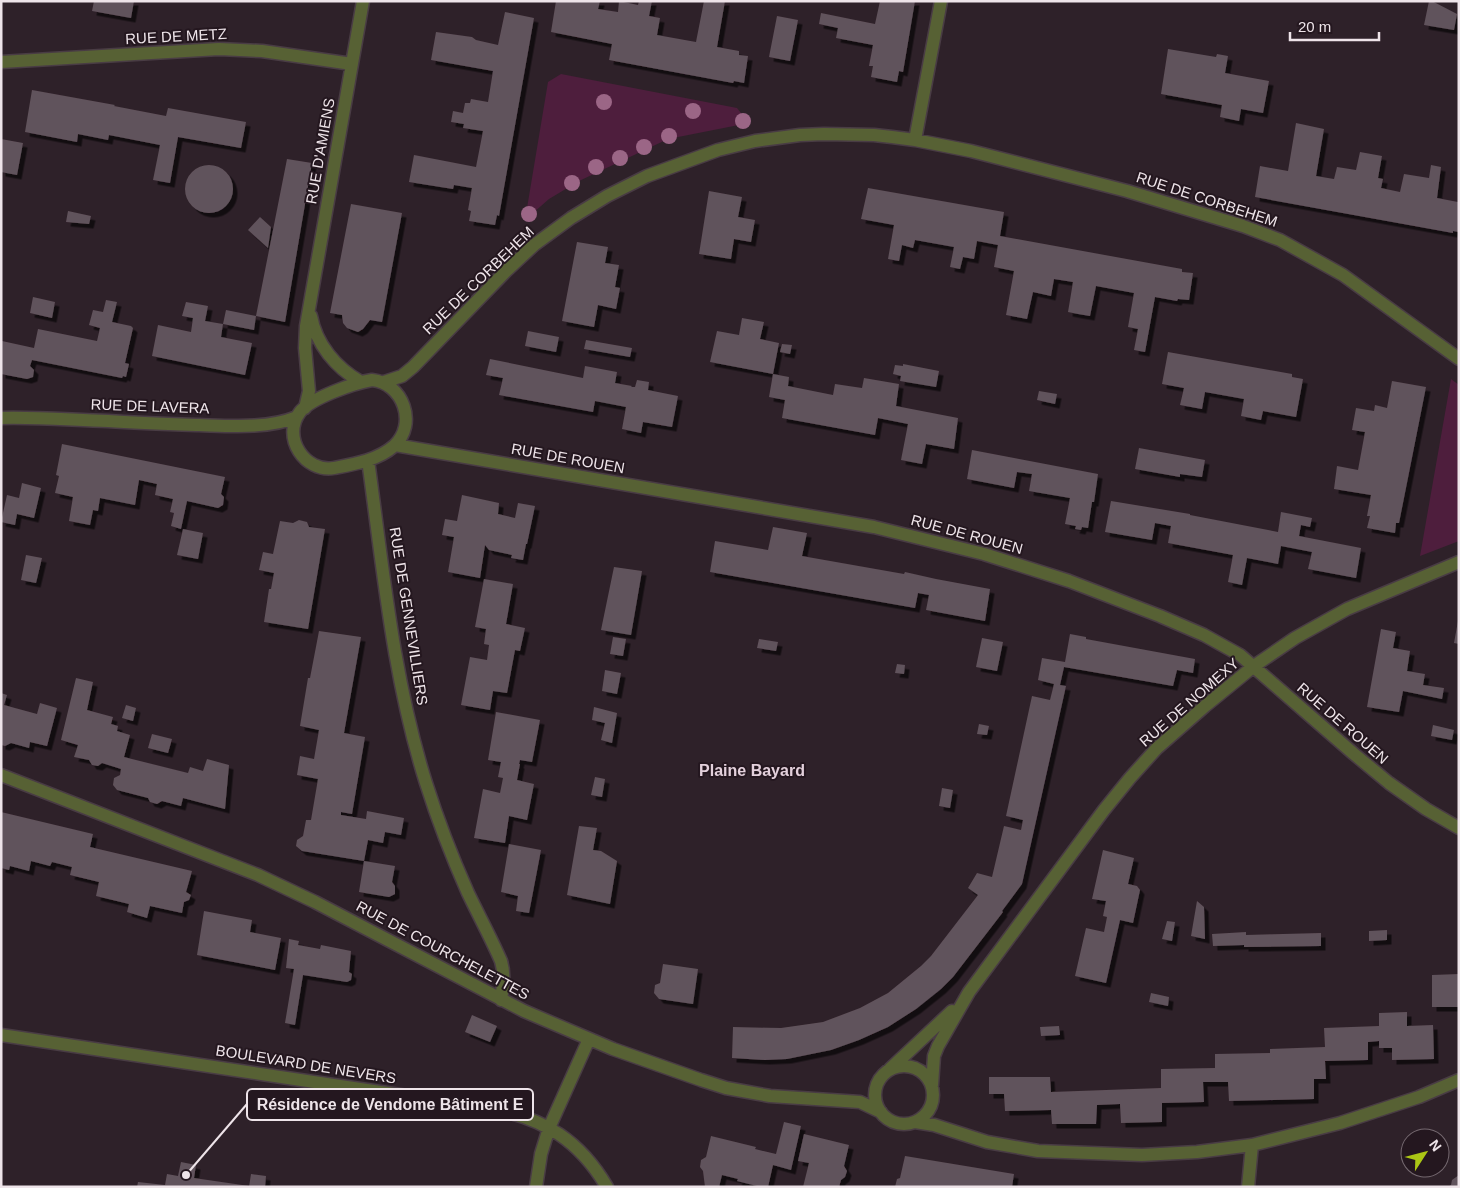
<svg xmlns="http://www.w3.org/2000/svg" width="1460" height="1188" viewBox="0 0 1460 1188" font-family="Helvetica,sans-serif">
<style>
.green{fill:#4e1e3d}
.building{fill:#61525b;filter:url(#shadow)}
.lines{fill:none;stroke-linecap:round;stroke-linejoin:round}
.minor-casing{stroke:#493c44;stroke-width:15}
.minor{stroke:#576134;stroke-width:12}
.tree{fill:#9b6686}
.labels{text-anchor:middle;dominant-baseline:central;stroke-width:4;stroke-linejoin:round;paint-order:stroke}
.street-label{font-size:15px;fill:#eee4e9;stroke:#24171f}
.neighbourhood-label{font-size:16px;font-weight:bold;fill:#e3d0db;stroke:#24171f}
.leader{fill:none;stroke:#eee4e9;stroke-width:2}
.callout-dot{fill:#eee4e9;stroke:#24171f;stroke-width:2}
.callout{fill:#24171f;stroke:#eee4e9;stroke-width:2}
.callout-label{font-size:16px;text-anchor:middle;font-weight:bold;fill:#eee4e9}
</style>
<defs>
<filter id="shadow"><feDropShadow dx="4.5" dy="4.5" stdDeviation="0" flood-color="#0009"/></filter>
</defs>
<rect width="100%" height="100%" fill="#2e2129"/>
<path class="green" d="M561 74 737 108 749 123 668 139 579 181 549 199 525 220 548 82Z
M1451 379 1459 385V541L1420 556Z"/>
<path class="building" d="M94 1H134L131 18 92 11Z
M556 1H600L598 9 618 12 619 1 638 5 639 1H652L649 16 660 18 657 35 696 42 704 1H725L717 47 739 51V55L748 56 744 83 734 81 733 83 609 60 612 44 551 32Z
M880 1H915L903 72 899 71 897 82 871 77 873 66H869L873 45 836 38 838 28 819 24 821 13 875 24Z
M1429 1H1432L1457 14 1454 30 1424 25Z
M505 12 534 18 499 216 497 215 495 225 469 221 471 211 468 210 472 188 454 185 453 189 409 182 414 155 476 167 483 131 463 128 464 124 451 122 453 111 463 113 465 103H470L471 99 488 102 493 71 431 60 436 32 472 37 476 40 498 45Z
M777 16 798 20 790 61 769 57Z
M1168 49 1216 57 1217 54 1228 56 1225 73 1269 81 1263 113 1241 109 1239 121 1220 117 1222 105 1161 94Z
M32 90 115 105 114 106 166 116 168 108 246 122 241 148 178 137 170 183 153 180 160 145 109 135 108 140 78 134 77 142 25 132Z
M1296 123 1324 129 1316 176 1334 179 1337 167 1356 170 1360 152 1382 156 1378 178 1383 179 1381 188 1400 192 1404 174 1429 178 1431 165 1441 167 1437 198 1458 202 1459 232 1453 231V233L1255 197 1260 166 1288 171Z
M1 139 23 143 17 175 1 172Z
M287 159 312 163 285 322 256 316 254 330 223 324 221 337 252 343 245 375 152 356 158 325 191 332 193 318 182 316 186 302 208 306 205 321 223 324 226 310 256 316Z
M185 189a24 24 0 1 1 48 0a24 24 0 1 1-48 0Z
M868 188 1004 212 1000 236 1182 269V272L1193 273 1189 300 1178 299 1177 301 1155 297 1145 352 1134 350 1138 329 1128 327 1134 293 1096 286 1090 316 1078 314 1068 312 1073 282 1054 279 1051 296 1033 292 1027 319 1006 315 1014 271 994 267 998 245 977 241 974 259 963 257 960 269 950 267 954 247 915 240 913 248 902 245 899 261 888 259 894 225 861 219Z
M709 191 742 197 738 217 755 220 751 242 734 239 731 259 699 254Z
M351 204 402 213 382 322 370 320 363 329 358 332 347 328 343 323 342 315 330 313Z
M68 211 91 216 89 224 66 222Z
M260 217 271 227 268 248 248 230Z
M577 242 608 247 605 263 619 265 615 287 620 288 616 309 598 305 594 327 562 321Z
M33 297 55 302 52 318 30 313Z
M106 300 117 302 112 322 131 326 133 328 125 363 129 364 126 377 123 376 122 378 32 360 30 366 34 370 33 377 27 379 1 374 2 341 34 348 38 329 97 341 100 328 89 325 93 310 103 312Z
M742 318 764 322 760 339 779 343 773 374 710 362 717 331 739 335Z
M528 331 559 337 556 352 525 346Z
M586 340 632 348 630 357 584 349Z
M782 344 792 345 790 354 780 352Z
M1168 352 1292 374V377L1303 379 1296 417 1263 411 1261 420 1241 416 1244 399 1205 392 1202 409 1180 405 1184 388 1162 384Z
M490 359 583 378 585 366 617 372 615 383 632 386 631 387H635L637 380 649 382 648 390 678 396 672 427 643 422 641 433 622 429 626 407 595 401 593 412 499 395 503 378 486 375Z
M903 364 939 371 936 387 900 381 901 376 893 374 895 365 903 366Z
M773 374 789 377 788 386 833 395 835 384 862 388 864 378 899 384 896 406 958 418 954 449 926 444 922 464 901 460 908 424 878 418 875 435 782 418 785 400 769 397Z
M1392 381 1426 387 1399 523H1396L1395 533 1367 528 1370 516H1367L1371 495 1334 489 1337 466 1358 470 1365 432 1352 430 1356 408 1374 411 1375 405 1387 408Z
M1039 391 1057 394 1055 404 1037 400Z
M62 444 225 477 221 494 224 497 223 505 218 508 187 501 181 529 171 526 174 513 170 512 173 499 155 495 157 484 139 480 135 505 100 498 98 511 93 510 90 525 69 521 73 497 55 493 59 476 56 475Z
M1139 448 1205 460 1202 477 1180 474V477L1135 469Z
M972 450 1098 474 1094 502H1092L1088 528 1082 527 1081 530 1075 529 1076 526 1065 524 1070 498 1029 491 1032 474 1017 472 1014 488 967 479Z
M22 483 41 488 34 518 17 514 15 525 1 522 7 495 19 498Z
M462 495 499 503 498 514 515 518 518 503 535 506 527 544H526L523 560 511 558 512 555 489 550 485 545 480 578 448 572 454 537 442 535 445 519 457 521Z
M1111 501 1190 514V515L1278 532 1281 512 1312 518 1310 527 1301 525 1299 536 1361 548 1356 578 1308 569 1312 552 1281 546 1278 564 1247 558 1242 585 1228 582 1233 555 1168 543 1171 526 1155 523 1152 540 1105 532Z
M299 520 307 522 309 527 325 529 308 629 264 622 269 589H271L274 573 259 570 263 552 273 554 280 521 293 523Z
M773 527 807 533 802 556 904 574 905 572 936 579 990 589 985 621 926 610 929 595 918 593 915 608 710 572 715 541 768 550Z
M183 529 203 533 198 559 177 555Z
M26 555 42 558 36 583 21 580Z
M614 567 642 571 631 635 601 630Z
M484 579 513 584 506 624 525 628 520 651 515 650 507 693 493 691 490 710 461 705 470 657 487 660 489 645 484 644 486 629 475 627Z
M1458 621H1459V644L1454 643Z
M1381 629 1396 632 1393 648 1410 651 1407 671 1425 674 1423 685 1444 688 1442 699 1403 691 1399 712 1367 707Z
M319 631 361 637 344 733 365 737 352 814 341 812V815L366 819 367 811 404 818 401 835 385 832 383 843 368 840 364 861 395 866 392 882 395 886V894L389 897 359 892 364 861 302 851 296 846 297 840 303 836 306 820H311L318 779 297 775 300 756 314 759 319 730 300 726 308 678H310Z
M1070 634 1086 637V639L1195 659 1193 673 1177 670 1173 686 1064 667 1060 685 1066 686 1022 884 1002 911 1003 912 953 977 941 989 916 1009 888 1027 859 1040 831 1050 787 1059 765 1060 732 1058 733 1027 781 1028 823 1022 860 1008 888 993 921 966 931 956 978 895 968 888 977 873 992 877 1004 826 1021 830 1023 820 1006 816 1032 696 1050 700 1054 684 1038 680 1042 658 1065 662Z
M613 637 626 639 623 656 610 654Z
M982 638 1003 642 997 671 976 667Z
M759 639 778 642 776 651 757 648Z
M897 664 905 665 904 674 895 673Z
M605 670 621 673 617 694 602 691Z
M76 678 93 682 87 710 113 717 111 724 118 726 117 731 130 735 124 757 188 773 190 767 203 771 207 759 229 765 225 809 183 798 181 806 162 801 157 804 150 802 148 798 117 790 113 785 114 778 120 775 121 769 102 763 98 766 92 765 89 760 74 757 78 745 61 740Z
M1 693 7 695 4 705 37 714 40 703 57 708 47 746 30 742 29 748 11 743 5 746 1 745Z
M126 705 136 708 133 721 122 718Z
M594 707 617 713 612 743 601 740 605 723 592 720Z
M496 712 540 720 532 762 520 760 519 764H520L517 780 534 784 527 820 509 816 505 843 474 838 483 789 500 793 503 778 498 777 501 762 488 760Z
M979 724 989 726 987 735 977 734Z
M1433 725 1454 730 1452 740 1431 736Z
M152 734 172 739 168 753 148 748Z
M595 777 605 779 602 797 591 795Z
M942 788 953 790 950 808 939 806Z
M1 812 93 834 90 847 192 871 186 892 191 895 189 900 184 902 182 913 150 906 147 918 127 912 129 904 96 896 99 882 70 875 72 867 52 862 50 866 31 861 29 871 10 866 9 870 1 868Z
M579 826 597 828 593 850 601 851 617 861 610 904 567 895Z
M509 844 541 850 529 913 516 911 518 896 501 892Z
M1103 850 1134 858 1128 884 1137 886 1140 890 1133 923 1120 920 1106 983 1075 976 1086 928 1104 932 1107 917 1103 916 1106 901 1092 899Z
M1197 901 1204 907 1205 939 1191 936Z
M204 911 252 920 250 932 281 938 275 970 197 955Z
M1167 921 1175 922 1172 941 1162 939Z
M1387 930V940L1369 941V931Z
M1246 932V935L1321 933V946L1244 947V945L1213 946 1212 934Z
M289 939 299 941 298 945 320 949 321 945 351 951 349 972 352 974 351 980 347 982 303 975 295 1025 285 1023 294 969 286 968Z
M663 964 698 969 693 1004 659 999 654 993 655 985 660 983Z
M1459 974V1007H1432V975Z
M1151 993 1169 997 1168 1006 1149 1002Z
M1407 1012V1026L1433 1025 1434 1059 1392 1060V1048H1379V1041L1368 1042V1060L1325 1061 1326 1079H1314V1099L1229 1101 1228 1082H1203L1204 1102 1162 1103V1122L1121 1123 1120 1104 1097 1105 1096 1124H1052L1051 1110 1005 1111 1004 1094H989V1077H1050L1051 1092 1161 1088V1069L1215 1068V1054L1270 1053V1049L1325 1047 1324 1028 1379 1026V1013Z
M472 1015 497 1026 490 1042 465 1032Z
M1059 1026 1060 1035 1041 1036 1040 1027Z
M784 1122 801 1126 791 1170 773 1165 768 1187H761L737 1181 738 1179 722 1175 719 1187H705L703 1171 700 1167 701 1160 706 1157 711 1136 756 1147 755 1149 776 1154Z
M804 1134 849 1145 844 1166 847 1171 845 1177 841 1180 839 1187H803L809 1163 798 1161Z
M905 1156 1014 1174 1012 1187H895L897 1179 900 1178Z
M181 1162 196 1165 194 1178 249 1186V1187H137L138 1182 165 1185 167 1174 178 1176Z
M251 1174 266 1176 265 1187H249Z
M1459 1175V1187H1448L1451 1185 1452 1180Z"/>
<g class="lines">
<g class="minor-casing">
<path id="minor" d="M1 62 219 49 262 51 352 64
M915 140 941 1
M311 316C316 344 336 368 361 382
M372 380C403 383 418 424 394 446 378 460 355 464 334 468 305 473 281 437 300 412 311 398 354 383 372 380Z
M384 382 402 376 413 367 506 271 534 245 571 218 607 196 647 176 718 150 755 141 800 135 824 134 874 135 892 137 915 140 971 151 1127 191 1243 226 1280 240 1343 275 1459 359
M305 408 309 391 305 348 306 326 363 1
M1 418C37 417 72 420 108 421 138 423 169 424 199 425 231 426 267 429 297 417
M395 445 874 527 984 554 1069 581 1160 616 1204 635 1240 655 1354 754 1389 783 1426 809 1459 828
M368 460C383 568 393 679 426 783 438 821 452 857 468 893 479 916 491 938 501 961 505 974 503 986 501 1000
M1 775 258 875 315 902 524 1011 613 1049 701 1080 726 1088 770 1096 860 1102 881 1112
M1 1035 494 1109C545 1119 580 1141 607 1187
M875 1095a29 29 0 1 1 58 0a29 29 0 1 1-58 0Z
M890 1069 952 1011
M932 1085 934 1056 938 1046 969 992 1104 810 1130 778 1157 748 1205 706 1254 666 1295 638 1347 609 1459 562
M915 1122 934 1125 987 1142 1038 1151 1142 1155 1197 1152 1252 1145 1340 1123 1419 1097 1459 1080
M536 1187 541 1154 549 1128 589 1039
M1248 1187 1252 1145"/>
</g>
<use href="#minor" class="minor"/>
</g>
<g class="tree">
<circle cx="604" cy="102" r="8"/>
<circle cx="693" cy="111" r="8"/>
<circle cx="743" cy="121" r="8"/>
<circle cx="669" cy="136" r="8"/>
<circle cx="644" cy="147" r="8"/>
<circle cx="620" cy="158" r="8"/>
<circle cx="596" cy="167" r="8"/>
<circle cx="572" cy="183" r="8"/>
<circle cx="529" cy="214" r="8"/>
</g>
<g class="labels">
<g class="street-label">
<text transform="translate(176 36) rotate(-3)">RUE DE METZ</text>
<text transform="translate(320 151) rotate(-80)">RUE D'AMIENS</text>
<text transform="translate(1207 199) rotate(18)">RUE DE CORBEHEM</text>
<text transform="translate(478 280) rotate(-44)">RUE DE CORBEHEM</text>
<text transform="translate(150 406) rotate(2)">RUE DE LAVERA</text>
<text transform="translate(568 458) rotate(10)">RUE DE ROUEN</text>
<text transform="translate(967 534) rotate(15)">RUE DE ROUEN</text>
<text transform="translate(409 616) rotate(81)">RUE DE GENNEVILLIERS</text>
<text transform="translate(1189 702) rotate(-41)">RUE DE NOMEXY</text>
<text transform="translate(1343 723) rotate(41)">RUE DE ROUEN</text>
<text transform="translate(443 950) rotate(28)">RUE DE COURCHELETTES</text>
<text transform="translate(306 1064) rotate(9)">BOULEVARD DE NEVERS</text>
</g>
<g class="neighbourhood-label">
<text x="752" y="770">Plaine Bayard</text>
</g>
</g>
<path class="leader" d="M186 1175L247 1104"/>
<circle class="callout-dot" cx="186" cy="1175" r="5"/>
<rect class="callout" x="247" y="1089" width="286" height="31" rx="5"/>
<g class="callout-label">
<text x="390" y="1110">Résidence de Vendome Bâtiment E</text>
</g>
<rect width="1460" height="1188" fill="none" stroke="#eee4e9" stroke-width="5"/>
<g transform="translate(1425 1153) rotate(54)"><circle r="24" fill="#24171f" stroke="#756970"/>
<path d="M0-4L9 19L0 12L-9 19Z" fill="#abc615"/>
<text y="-8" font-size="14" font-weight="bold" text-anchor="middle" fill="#eee4e9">N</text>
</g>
<path d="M1290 32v8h89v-8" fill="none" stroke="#eee4e9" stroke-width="2.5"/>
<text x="1298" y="32" font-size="15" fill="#eee4e9" stroke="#24171f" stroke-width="4" paint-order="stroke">20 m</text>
</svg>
